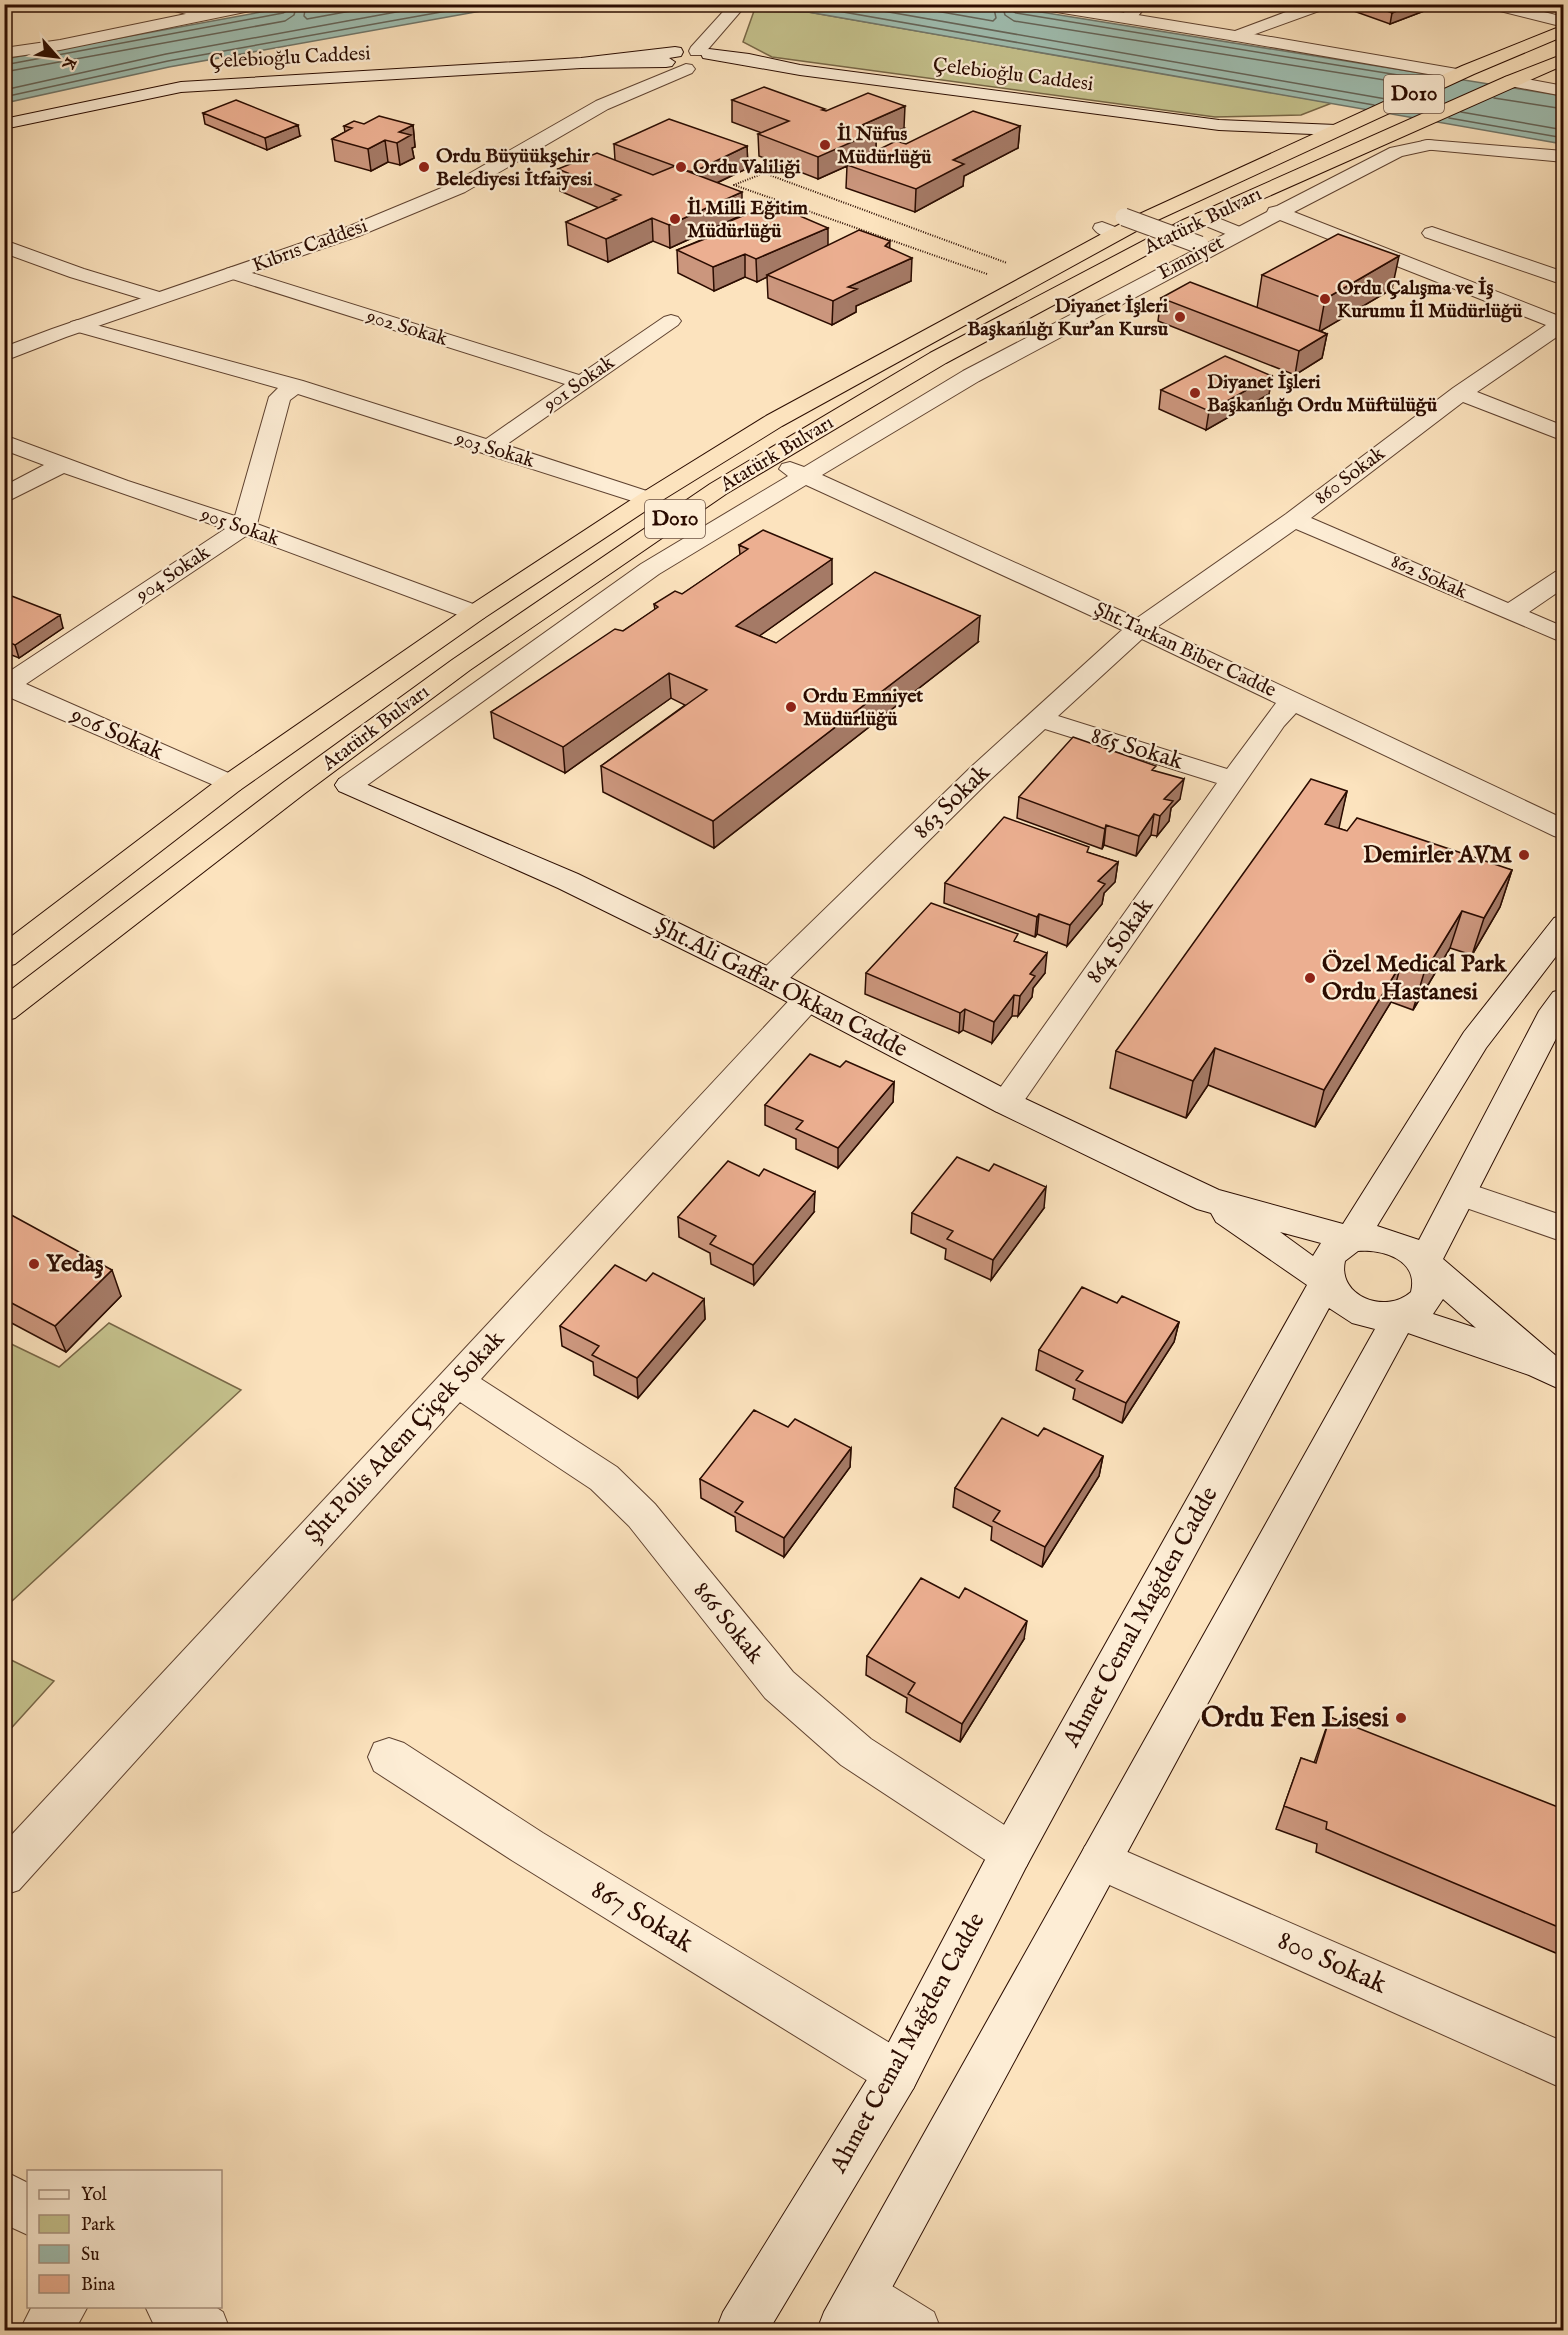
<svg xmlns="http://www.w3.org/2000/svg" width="1568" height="2335" viewBox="0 0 1568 2335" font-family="'IM FELL English',serif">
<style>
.green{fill:#c5c28d;stroke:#786747;stroke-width:1.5}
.water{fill:#9fbeb1;stroke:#71776b;stroke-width:1.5}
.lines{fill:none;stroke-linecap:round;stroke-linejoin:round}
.shore{stroke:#656559;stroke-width:1.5}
.pedestrian-casing{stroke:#5f4230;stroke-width:2}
.minor-casing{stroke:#5f4230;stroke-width:2}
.tertiary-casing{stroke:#5f4230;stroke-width:2}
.secondary-casing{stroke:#2b0c01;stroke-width:2}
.trunk-casing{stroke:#2b0c01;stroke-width:2}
.path{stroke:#2b0c01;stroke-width:2;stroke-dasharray:1 1.5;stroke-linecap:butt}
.pedestrian{fill:#fdedd5;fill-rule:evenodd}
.minor{fill:#fdedd5;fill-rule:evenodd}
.tertiary{fill:#fdedd5;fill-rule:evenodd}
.secondary{fill:#fdedd5;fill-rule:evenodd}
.trunk{fill:#fce3be;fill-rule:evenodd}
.pedestrian-bridge-casing{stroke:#5f4230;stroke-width:19;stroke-linecap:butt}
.pedestrian-bridge{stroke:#fdedd5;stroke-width:17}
.wall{fill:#cb967d;stroke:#2b0c01;stroke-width:1.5}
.shaded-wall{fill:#a57a66;stroke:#2b0c01;stroke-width:1.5}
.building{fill:#ecaf91;stroke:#2b0c01;stroke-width:1.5}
.poi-dot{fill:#8f2418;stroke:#fdedd5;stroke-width:2}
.labels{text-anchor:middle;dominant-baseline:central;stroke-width:4.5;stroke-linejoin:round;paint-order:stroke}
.far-street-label{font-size:20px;fill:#2b0c01;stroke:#fdedd5}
.far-poi-label{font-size:20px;font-weight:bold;fill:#2b0c01;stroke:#fdedd5;text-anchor:start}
.shield{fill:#fdedd5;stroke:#6a5041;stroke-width:1.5}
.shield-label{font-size:22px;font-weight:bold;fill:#2b0c01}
.street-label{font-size:24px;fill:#2b0c01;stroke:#fdedd5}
.poi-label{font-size:24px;font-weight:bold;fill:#2b0c01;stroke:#fdedd5;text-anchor:start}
.near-poi-label{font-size:28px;font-weight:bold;fill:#2b0c01;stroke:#fdedd5;text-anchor:end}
.near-street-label{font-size:28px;fill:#2b0c01;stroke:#fdedd5}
</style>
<rect width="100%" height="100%" fill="#fce3be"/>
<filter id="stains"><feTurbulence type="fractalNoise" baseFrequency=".00333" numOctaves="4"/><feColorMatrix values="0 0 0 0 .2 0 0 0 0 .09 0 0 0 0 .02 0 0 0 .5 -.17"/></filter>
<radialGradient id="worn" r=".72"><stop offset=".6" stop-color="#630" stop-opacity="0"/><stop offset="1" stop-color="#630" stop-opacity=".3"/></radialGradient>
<path class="green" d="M754 11 808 12 1332 103 1301 115 1215 117 772 57 743 42Z
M109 1323 241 1390 12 1601H5V1341L59 1367Z
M5 1657 54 1681 5 1735Z"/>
<path class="water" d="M299 5H603L481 11 169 67 5 103V59Z
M671 5H998L1563 96V144L808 12Z"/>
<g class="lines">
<path class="shore" d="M306 4 304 16 307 19 389 4
M780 4 809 6 1374 105
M843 4 1386 99
M896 4 993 21 996 18 993 4
M1002 4 1005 15 1014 21 1416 85
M1010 4 1011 10 1016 13 1429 80
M4 65 283 13 288 10 289 4
M4 72 285 21 294 15 297 4
M4 90 166 54 440 4
M4 97 168 61 486 4
M1494 98 1564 109
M1461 112 1564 130
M1449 118 1564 138"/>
<g class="pedestrian-casing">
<path id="pedestrian" d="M1203 212 1245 229 1247 233 1245 237 1238 239 1196 222 1194 218 1196 214Z
M1102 222 1123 230 1125 234 1123 238C1113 240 1099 237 1093 228L1095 224Z"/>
</g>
<g class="minor-casing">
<path id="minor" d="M157 4H187L212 11 214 14 206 19 159 7Z
M1131 4H1148L1133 22H1121L1119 19Z
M1482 4H1512L1564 17V27L1484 7Z
M1236 31 1457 69 1463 70 1466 74 1463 78 1457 79 1230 40 1228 36Z
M1511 76 1564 86V96L1505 85 1502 81 1505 77Z
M1428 140 1434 141 1437 145 1434 149 1402 156 1294 212 1564 318V332L1477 392 1564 426V441L1463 402 1311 518 1508 603 1555 572 1564 570V588L1529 612 1564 627V643L1296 529 1157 627 1564 819V839L1554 836 1296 713 1284 726 1017 1111 1006 1114 995 1111 990 1103 995 1095 1217 783 1045 729 991 779 781 987 770 990 759 987 755 980 759 973 971 767 1122 630 806 485 659 574 359 791 349 793 339 791 335 785 339 779 641 564 788 476 779 469 782 464 790 462 804 467 963 371 1267 212 1269 208 1277 206 1390 148ZM1280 220 1546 325 1453 388 1286 514 1137 618 822 475 979 381ZM1142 639 1276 703 1227 769 1058 716Z
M1432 227 1564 272V285L1425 237 1422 233 1425 229Z
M4 240 84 269 166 294 169 298 166 302 159 304 70 277 4 253Z
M233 267 579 375 664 317 671 315 678 317 681 321 678 325 506 445 656 494 660 499 656 504 648 506 298 394 290 400 257 524 484 608 487 613 484 618 475 620 466 618 246 536 26 684 240 778 244 784 240 790 230 792 4 695V675L225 529 64 473 4 503V486L44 465 4 450V435L128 481 235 516 269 397 278 388 71 330 68 326 71 322 78 320 85 322 303 381 486 439 565 384 226 277 223 273 226 269Z
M807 990 818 993 822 1000 818 1007 481 1379 617 1467 655 1504 793 1672 871 1739 1026 1839 1032 1853 1026 1867 1011 1873 996 1867 841 1765 765 1698 629 1526 591 1489 460 1402 19 1890 4 1895V1843L796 993Z
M1461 1181 1564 1216V1242L1449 1202 1444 1193 1449 1184Z
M389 1738 404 1743 543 1833 913 2057 920 2073 913 2089 897 2096 881 2089 513 1861 374 1771 368 1757 374 1743Z
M1100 1840 1564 2042V2089L1085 1874 1079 1860 1085 1846Z
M4 2171 28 2183V2235L4 2224Z
M862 2270 879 2278 934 2312 941 2330H872L845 2312 837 2295 845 2278Z
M32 2306H88L75 2330H20Z
M145 2306H214L223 2312 230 2330H163L153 2323Z"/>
</g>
<g class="tertiary-casing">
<path id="tertiary" d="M234 4H268L260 9 60 50 4 58V48L60 40Z
M730 4H747L703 55H691L689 51 691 47Z
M1030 4H1071L1235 31 1307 4H1332L1330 7 1236 41 1038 9Z
M686 64 692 65 695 69 692 73 608 109 465 192 359 236 66 337 4 361V347L52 329 345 228 451 184 596 101Z
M1428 140 1564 151V162L1422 149 1419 145 1422 141Z"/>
</g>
<g class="secondary-casing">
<path id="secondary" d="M675 47 681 48 683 52 681 56 669 58 675 62 672 66 666 67 581 68 181 92 4 129V119L181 82 581 58Z
M709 49 749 54 800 65 1219 120 1336 125 1342 126 1345 130 1342 134 1336 135 1219 130 800 75 703 58 701 54 703 50Z
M349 777 578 874 781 973 1017 1095 1219 1190 1343 1224 1464 1032 1554 918 1564 915V946L1486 1048 1377 1226 1419 1240 1539 1011 1553 992 1564 989V1023L1443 1259 1555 1355 1564 1360V1391L1529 1375 1408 1333 869 2330H817L824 2312 1375 1329 1352 1323 1329 1308 1026 1867 913 2089 769 2330H716L723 2312 881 2057 996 1839 1307 1285 1216 1222 1211 1213 1197 1209 995 1111 759 987 558 888 339 791 335 785 339 779ZM1280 1232 1321 1243 1313 1256ZM1358 1251C1383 1249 1419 1260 1411 1292 1385 1315 1337 1296 1345 1261ZM1443 1299 1476 1328 1433 1314Z"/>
</g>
<g class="trunk-casing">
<path id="trunk" d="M1564 25V36L1474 74 1149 224 782 426 656 504 484 618 240 790 15 964 4 967V942L220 778 466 608 640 494 766 416 1135 216 1462 66Z
M1564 54V65L1197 228 946 363 726 494 470 670 304 794 15 1018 4 1021V995L284 782 452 660 710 484 930 353 1183 220 1505 77Z"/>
</g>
<path class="path" d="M987 274 734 185 764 173 1007 263"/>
<use href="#pedestrian" class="pedestrian"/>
<use href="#minor" class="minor"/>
<use href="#tertiary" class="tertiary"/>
<use href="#secondary" class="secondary"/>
<use href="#trunk" class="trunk"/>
<g class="pedestrian-bridge-casing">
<path id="pedestrian-bridge" d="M1124 217 1200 245"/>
</g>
<use href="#pedestrian-bridge" class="pedestrian-bridge"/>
</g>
<path class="wall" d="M1349 4H1432V8L1390 24 1348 9Z
M732 100 825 111 904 128 876 141V151L906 144 1020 126 1018 148 964 176 963 186 915 212 846 188 847 166 818 179 759 156 758 134 762 133 732 122Z
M203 113 300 136 267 150 205 124Z
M364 124 413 125 415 147 412 148 414 158 400 165 388 162 371 171 335 161 332 139 345 132 344 126Z
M614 144 747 146 748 168 717 183 742 215 719 226 828 245 889 248 911 281 856 306V312L832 325 768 298 767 277 757 282 745 277 714 291 678 273 677 250 701 240V234L670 248 653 241 608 262 568 245 566 222 599 208 560 191 558 169 615 160Z
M1262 275 1392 289 1320 331 1327 334 1322 358 1295 375 1158 321 1161 298 1257 308Z
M1272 376 1269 394 1206 430 1159 409 1161 390Z
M739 545 832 584 759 636 776 643 978 642 714 848 603 792 601 766 685 705 671 698 565 773 494 738 491 712 623 631 655 610 654 604 682 594 740 555Z
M4 593 63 628 19 658 4 652Z
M1155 771 1180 799 1171 808 1169 821 1157 836 1151 835 1136 856 1104 845 1102 849 1017 818 1019 797Z
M1347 791 1338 828 1347 831 1512 870 1500 907 1472 955 1450 948 1413 1010 1391 1002 1315 1127 1208 1085 1186 1118 1110 1088 1116 1051Z
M1089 853 1118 862 1115 882 1104 893 1102 904 1067 946 1037 934 1035 937 944 903 945 883Z
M1018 942 1045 973 1033 988 1032 997 1018 1016H1012L992 1043 963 1030 959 1033 865 994 866 973Z
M840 1067 894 1082 893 1102 838 1168 796 1149V1139L765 1125V1105Z
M1044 1208 991 1280 945 1259 946 1249 911 1233 912 1213Z
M4 1211 121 1296 66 1352 4 1319Z
M814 1212 754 1285 711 1264 710 1253 679 1237 678 1217Z
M646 1281 704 1299 705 1319 638 1398 594 1375 593 1362 562 1346 560 1326Z
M1117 1303 1179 1322 1174 1342 1122 1423 1073 1399 1075 1389 1036 1370 1039 1350Z
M788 1427 851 1448 850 1467 784 1557 736 1531 735 1517 701 1498 700 1479Z
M1038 1436 1103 1456 1099 1476 1042 1567 991 1540 992 1527 953 1507 955 1488Z
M1024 1639 960 1742 906 1712 907 1698 866 1675 867 1656Z
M1330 1717 1563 1829V1956L1316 1852 1317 1844 1276 1829 1301 1758 1314 1763Z"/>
<path class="shaded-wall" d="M1414 4H1432V8L1390 24 1392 13Z
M905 106 904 128 876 141V153L818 179V157L862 125Z
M298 125 300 136 267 150 265 138Z
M413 125 415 147 412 148 414 158 400 165 397 143 399 132Z
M1020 126 1018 148 964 176 963 186 915 212 916 189 953 160Z
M385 140 388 162 371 171 368 149Z
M747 146 748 168 693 194V172Z
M742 192V215L670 248 669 225Z
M652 218 653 241 608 262 606 239Z
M828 228V251L767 275V277L757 282 756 259Z
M890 241 889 264 885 246Z
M745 254V277L714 291 713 267Z
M1399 256 1392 289 1319 332 1325 299Z
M912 258 911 281 856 306V312L832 325 833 301 848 287Z
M1327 334 1322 358 1295 375 1299 351Z
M1272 376 1269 394 1206 430 1209 411Z
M832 559V584L737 652 736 626Z
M60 615 63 628 19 658 15 645Z
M980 616 978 642 714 848 713 821Z
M669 673 671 698 565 773 563 747Z
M1184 779 1180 799 1171 808 1169 821 1157 836 1160 816 1164 799Z
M1347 791 1339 828 1316 861 1325 824Z
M1154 814 1151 835 1136 856 1139 836Z
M1106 825 1104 845 1102 849 1105 829Z
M1118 862 1115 882 1104 893 1102 904 1067 946 1070 925 1098 881Z
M1512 870 1500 907 1472 955 1484 918Z
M1462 911 1450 948 1413 1010 1424 973Z
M1039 914 1037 934 1035 937 1037 917Z
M1047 953 1045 973 1033 988 1032 997 1018 1016 1020 996 1030 974Z
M1401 964 1391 1002 1315 1127 1324 1090Z
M1014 995 1012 1016 992 1043 994 1022Z
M965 1009 963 1030 959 1033 960 1013Z
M1215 1048 1208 1085 1186 1118 1193 1081Z
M894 1082 893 1102 838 1168V1148Z
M1046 1187 1044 1208 991 1280 993 1260Z
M815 1192 814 1212 754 1285 753 1265Z
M112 1270 121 1296 66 1352 55 1326Z
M704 1299 705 1319 638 1398 637 1378Z
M1179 1322 1174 1342 1122 1423 1126 1403Z
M851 1448 850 1467 784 1557V1538Z
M1103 1456 1099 1476 1042 1567 1045 1547Z
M1027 1621 1024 1639 960 1742 962 1724Z"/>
<path class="building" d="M1367 4H1414L1392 13Z
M764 87 825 109 822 110 826 111 868 93 905 106 862 125 877 131 818 157 758 134 789 121 732 100Z
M236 100 298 125 265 138 203 113Z
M973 111 1020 126 953 160 964 164 916 189 847 165 896 141 906 144Z
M379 116 413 125 399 132 411 135 397 143 385 140 368 149 332 139 352 128 344 126 354 121 364 124Z
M669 119 747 146 693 172 684 170 742 192 669 225 652 218 606 239 566 222 616 200 612 199 621 195 558 169 597 153 653 175 675 166 614 144Z
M772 204 828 228 756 259 745 254 713 267 677 250 710 237 701 233Z
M859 230 890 241 885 246 912 258 848 287 857 289 833 301 767 275Z
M1338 234 1399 256 1325 299 1262 275Z
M1190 282 1327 334 1299 351 1161 298Z
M1225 356 1272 376 1209 411 1161 390Z
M763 530 832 559 736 626 776 643 875 572 980 616 713 821 601 766 707 690 669 673 563 747 491 712 615 629 623 631 658 607 654 604 675 591 682 594 748 549 739 545Z
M4 593 60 615 15 645 4 640Z
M1073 737 1156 766 1152 770 1184 779 1164 799 1173 801 1160 816 1154 814 1139 836 1106 825 1105 829 1019 797Z
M1311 779 1347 791 1325 824 1347 831 1357 818 1512 870 1484 918 1462 911 1424 973 1401 964 1324 1090 1215 1048 1193 1081 1116 1051Z
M1004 817 1089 847 1087 852 1118 862 1098 881 1105 884 1070 925 1039 914 1037 917 945 883Z
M931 903 1018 934 1014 941 1047 953 1030 974 1035 976 1020 996 1014 995 994 1022 965 1009 960 1013 866 973Z
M810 1054 840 1067 846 1061 894 1082 838 1148 796 1129 803 1121 765 1105Z
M957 1157 989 1171 994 1164 1046 1187 993 1260 947 1239 953 1231 912 1213Z
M728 1161 759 1176 764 1169 815 1192 753 1265 710 1244 716 1236 678 1217Z
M4 1211 112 1270 55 1326 4 1299Z
M615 1265 646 1281 653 1273 704 1299 637 1378 592 1355 599 1346 560 1326Z
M1082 1287 1117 1303 1122 1296 1179 1322 1126 1403 1076 1380 1083 1371 1039 1350Z
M754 1410 788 1427 795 1419 851 1448 784 1538 735 1512 743 1502 700 1479Z
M1002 1418 1038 1436 1044 1428 1103 1456 1045 1547 993 1521 1000 1511 955 1488Z
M921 1578 959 1598 965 1588 1027 1621 962 1724 908 1694 915 1683 867 1656Z
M1330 1717 1563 1809V1929L1326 1829 1327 1822 1284 1806 1301 1758 1316 1763Z"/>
<g class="poi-dot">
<circle cx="825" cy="145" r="6"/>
<circle cx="424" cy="167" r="6"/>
<circle cx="681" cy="167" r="6"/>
<circle cx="675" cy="219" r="6"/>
<circle cx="1325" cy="299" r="6"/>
<circle cx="1180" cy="317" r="6"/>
<circle cx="1195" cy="393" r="6"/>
<circle cx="791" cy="707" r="6"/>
<circle cx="1524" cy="855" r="6"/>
<circle cx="1310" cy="978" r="6"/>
<circle cx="34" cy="1264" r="6"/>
<circle cx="1401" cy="1718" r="6"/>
</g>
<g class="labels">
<g class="far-street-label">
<text transform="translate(290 58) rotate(-3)">Çelebioğlu Caddesi</text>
<text transform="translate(1013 75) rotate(7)">Çelebioğlu Caddesi</text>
<text transform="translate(1203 221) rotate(-26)">Atatürk Bulvarı</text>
<text transform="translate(310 246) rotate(-20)">Kıbrıs Caddesi</text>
<text transform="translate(1191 258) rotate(-28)">Emniyet</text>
<text transform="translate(407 328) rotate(17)">902 Sokak</text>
<text transform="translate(579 384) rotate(-35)">901 Sokak</text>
<text transform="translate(495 450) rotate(17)">903 Sokak</text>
<text transform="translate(777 454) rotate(-31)">Atatürk Bulvarı</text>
<text transform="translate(1350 476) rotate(-37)">860 Sokak</text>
<text transform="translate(240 527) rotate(19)">905 Sokak</text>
<text transform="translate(173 574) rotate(-34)">904 Sokak</text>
<text transform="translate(1429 577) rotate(24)">862 Sokak</text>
<text transform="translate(1185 650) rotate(25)">Şht.Tarkan Biber Cadde</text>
<text transform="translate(376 728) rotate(-37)">Atatürk Bulvarı</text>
</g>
<g class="far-poi-label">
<text x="837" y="134">İl Nüfus<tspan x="837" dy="23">Müdürlüğü</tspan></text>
<text x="436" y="156">Ordu Büyüükşehir<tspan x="436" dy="23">Belediyesi İtfaiyesi</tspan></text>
<text x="693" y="167">Ordu Valiliği</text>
<text x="687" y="208">İl Milli Eğitim<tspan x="687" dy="23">Müdürlüğü</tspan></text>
<text x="1337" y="288">Ordu Çalışma ve İş<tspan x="1337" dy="23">Kurumu İl Müdürlüğü</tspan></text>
<text x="1168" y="306" text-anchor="end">Diyanet İşleri<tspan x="1168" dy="23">Başkanlığı Kur'an Kursu</tspan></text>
<text x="1207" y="382">Diyanet İşleri<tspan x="1207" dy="23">Başkanlığı Ordu Müftülüğü</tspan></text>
<text x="803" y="696">Ordu Emniyet<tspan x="803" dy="23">Müdürlüğü</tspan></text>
</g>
<g class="shield">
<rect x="1384" y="75" width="60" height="38" rx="4.5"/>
<rect x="645" y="500" width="60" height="38" rx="4.5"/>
</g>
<g class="shield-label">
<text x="1414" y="94">D010</text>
<text x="675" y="519">D010</text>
</g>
<g class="street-label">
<text transform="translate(117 734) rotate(24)">906 Sokak</text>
<text transform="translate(1137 749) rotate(17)">865 Sokak</text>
<text transform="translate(952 802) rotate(-44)">863 Sokak</text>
<text transform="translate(1120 941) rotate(-55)">864 Sokak</text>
<text transform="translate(781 988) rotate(27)">Şht.Ali Gaffar Okkan Cadde</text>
<text transform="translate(405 1437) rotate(-47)">Şht.Polis Adem Çiçek Sokak</text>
<text transform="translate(1141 1617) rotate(-61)">Ahmet Cemal Mağden Cadde</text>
<text transform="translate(728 1623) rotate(51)">866 Sokak</text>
<text transform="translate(908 2043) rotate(-61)">Ahmet Cemal Mağden Cadde</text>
</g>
<g class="poi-label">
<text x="1512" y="855" text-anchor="end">Demirler AVM</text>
<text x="1322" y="964">Özel Medical Park<tspan x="1322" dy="28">Ordu Hastanesi</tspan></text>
<text x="46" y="1264">Yedaş</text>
</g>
<g class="near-poi-label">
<text x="1389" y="1718">Ordu Fen Lisesi</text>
</g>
<g class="near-street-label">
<text transform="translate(642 1917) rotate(31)">867 Sokak</text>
<text transform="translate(1332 1963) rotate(24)">800 Sokak</text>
</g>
</g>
<rect width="1568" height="2335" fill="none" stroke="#fce3be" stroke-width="24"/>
<rect x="6" y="6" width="1556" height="2323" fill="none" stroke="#2b0c01" stroke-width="3"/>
<rect x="12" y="12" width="1544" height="2311" fill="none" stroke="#2b0c01" stroke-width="1.5"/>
<rect x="27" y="2170" width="195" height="138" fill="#fdedd5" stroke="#a99380" stroke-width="1.5"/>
<rect x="39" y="2190" width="30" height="9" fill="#fdedd5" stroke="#a99380" stroke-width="1.5"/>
<text x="81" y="2200" font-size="18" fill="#2b0c01">Yol</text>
<rect x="39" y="2215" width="30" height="18" fill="#c5c28d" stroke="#a99380" stroke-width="1.5"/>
<text x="81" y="2230" font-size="18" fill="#2b0c01">Park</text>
<rect x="39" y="2245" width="30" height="18" fill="#9fbeb1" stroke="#a99380" stroke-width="1.5"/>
<text x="81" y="2260" font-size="18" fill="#2b0c01">Su</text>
<rect x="39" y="2275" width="30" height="18" fill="#ecaf91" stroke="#a99380" stroke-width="1.5"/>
<text x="81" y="2290" font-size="18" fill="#2b0c01">Bina</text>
<g transform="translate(57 57) rotate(118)" stroke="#fdedd5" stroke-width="4.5" paint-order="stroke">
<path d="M0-4.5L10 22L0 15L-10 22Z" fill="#2b0c01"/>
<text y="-9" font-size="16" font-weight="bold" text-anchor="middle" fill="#2b0c01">K</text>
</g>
<rect width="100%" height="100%" filter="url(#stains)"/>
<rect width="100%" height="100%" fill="url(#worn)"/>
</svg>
